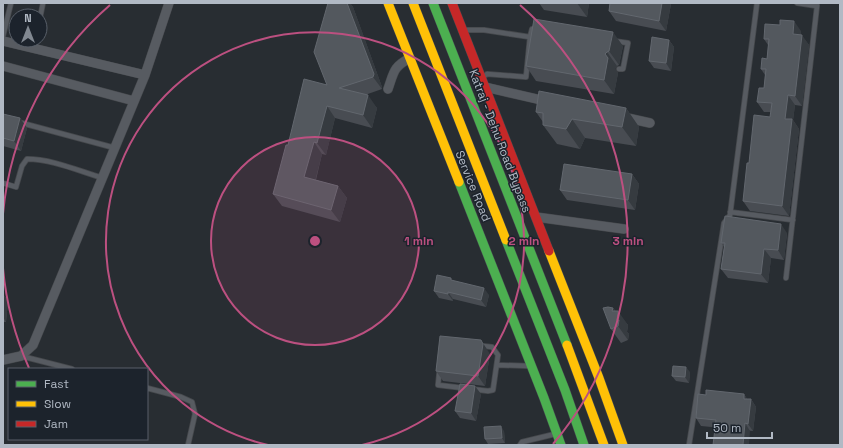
<svg xmlns="http://www.w3.org/2000/svg" width="843" height="448" viewBox="0 0 843 448" font-family="'Space Grotesk',sans-serif">
<style>
.lines{fill:none;stroke-linecap:round;stroke-linejoin:round}
.lane-casing{stroke:#46494d;stroke-width:6}
.street-casing{stroke:#46494d;stroke-width:10}
.fast-casing{stroke:#45494f;stroke-width:10}
.slow-casing{stroke:#45494f;stroke-width:10}
.jam-casing{stroke:#45494f;stroke-width:10}
.lane{stroke:#575b61;stroke-width:4.5}
.street{stroke:#575b61;stroke-width:9}
.fast{stroke:#4caf50;stroke-width:9}
.slow{stroke:#ffc107;stroke-width:9}
.jam{stroke:#c62828;stroke-width:9}
.wall{fill:#484c52}
.shaded-wall{fill:#363b40}
.building{fill:#53585e;stroke:#62676e}
.ring{fill:none;stroke:#bc5080;stroke-width:2}
.labels{text-anchor:middle;dominant-baseline:central;stroke-width:3;stroke-linejoin:round;paint-order:stroke}
.street-label{font-size:12px;fill:#b1b9c4;stroke:#1c232c}
.centre{fill:#bc5080;stroke:#1c232c;stroke-width:2}
.ring-label{font-size:12px;text-anchor:middle;font-weight:bold;fill:#bc5080;stroke:#1c232c;stroke-width:3;stroke-linejoin:round;paint-order:stroke}
</style>
<rect width="100%" height="100%" fill="#282d32"/>
<g class="lines">
<g class="lane-casing">
<path id="lane" d="M797 3 817 6V5
M40 18 43 3
M464 30H484L530 37 532 29H537
M3 36 11 3
M614 41 628 43 623 69H619
M35 48 36 40
M483 77 487 74 526 77 530 37
M18 122 115 148
M3 183 16 187 22 166 27 159C52 159 79 171 103 178
M730 212 793 220
M786 278 817 6
M447 342 492 347 498 355 493 390 488 391 438 385 442 346 444 343Z
M21 356 72 369
M497 365 530 366
M147 388 181 397 192 402 195 414 188 445
M520 445 522 442 555 434
M689 445 724 223 730 215 757 3"/>
</g>
<g class="street-casing">
<path id="street" d="M3 41 145 75
M3 66 134 101
M485 87 550 102
M388 89C394 72 393 67 410 58
M623 117 650 123
M536 217 624 229
M3 360 21 356 33 345 145 75 169 3"/>
</g>
<g class="fast-casing">
<path id="fast" d="M433 3 567 345
M459 182 544 398 561 445
M506 240 565 390 584 445"/>
</g>
<g class="slow-casing">
<path id="slow" d="M388 3 459 182
M413 3 506 240
M549 251 599 378 623 445
M567 345 604 445"/>
</g>
<g class="jam-casing">
<path id="jam" d="M452 3 549 251"/>
</g>
<use href="#lane" class="lane"/>
<use href="#street" class="street"/>
<use href="#fast" class="fast"/>
<use href="#slow" class="slow"/>
<use href="#jam" class="jam"/>
</g>
<path class="wall" d="M328 3H350L353 7 382 87V89L365 95 377 108 372 128 335 118 326 155 322 154 316 180 338 186 347 198 340 222 282 206 273 194 288 145 327 85Z
M539 3H589L587 17 544 10Z
M610 3H670L671 4 666 31 616 21 609 11Z
M801 31V35L809 45 802 106 795 105 793 120 799 129 789 216 750 211 743 201 749 163 770 117 771 112H764L757 102 764 88 765 75 761 69 767 59 768 45 764 39Z
M669 40 674 47 671 71 654 68 649 61Z
M623 46 619 65 617 66 615 69 618 73 614 94 536 81 526 66Z
M626 108 639 127 636 146 585 138 580 149 557 144 543 125V122L536 112Z
M3 114 20 118 27 128 21 151 3 146Z
M632 174 639 184 635 210 567 200 560 190Z
M787 233 784 260 771 258 768 283 728 278 721 269 724 247 721 243Z
M453 281 489 295 486 307 453 299V301L439 298 434 291Z
M3 294 8 301 6 322H3Z
M613 308 628 325 627 332 629 334 628 340 621 343 611 329Z
M490 354 485 386 443 381 436 371Z
M690 372 689 383 676 381 672 376Z
M481 394 476 421 460 418 455 411Z
M744 394 747 399H751L756 407 753 431 701 426 696 418 706 395Z
M504 431 505 443 488 444 485 439Z"/>
<path class="shaded-wall" d="M347 3H350L353 7 382 87V89L373 77Z
M577 3H589L587 17Z
M662 3H670L671 4 666 31 659 21Z
M794 21 801 31 800 44 793 34Z
M613 32 623 46 619 65 609 51Z
M802 35 809 45 802 106 795 96Z
M669 40 674 47 671 71 666 63Z
M607 52 617 66 615 69 605 54Z
M608 58 618 73 614 94 604 80Z
M368 95 377 108 372 128 363 115Z
M788 95 795 105 793 120 799 129 789 216 782 206 785 119Z
M327 106 335 118 326 155 317 143Z
M626 108 639 127 636 146 622 127Z
M20 118 27 128 21 151 14 141Z
M572 119 585 138 580 149 566 129Z
M314 142 322 154 313 189 304 177Z
M632 174 639 184 635 210 628 200Z
M338 186 347 198 340 222 331 210Z
M781 224 787 233 784 260 778 250Z
M764 249 771 258 768 283 761 274Z
M484 288 489 295 486 307 481 300Z
M448 292 453 299V301L448 294Z
M3 294 8 301 6 322 3 317Z
M613 308 617 314 618 311 628 325 627 332 629 334 628 340 618 326 612 311Z
M481 340 490 354 485 386 478 376Z
M686 367 690 372 689 383 685 377Z
M475 386 481 394 476 421 471 413Z
M744 394 749 402 744 399Z
M751 399 756 407 753 431 748 424Z
M745 423 750 431 749 445H743Z
M501 426 504 431 505 443 502 438Z"/>
<path class="building" d="M328 3H347L374 74 373 77 339 88 368 95 363 115 327 106 317 143 314 142 304 177 338 186 331 210 273 194 286 145H288L304 79 327 85 314 52Z
M610 3H662L659 21 609 11Z
M534 19 613 32 609 51 607 52 605 54 608 58 604 80 526 66Z
M780 20 794 21 793 34 802 35 795 96 788 95 785 119H792L782 206 743 201 747 163H749L754 115 770 117 772 103 757 102 759 88H764L766 69H761L762 58 767 59 769 39H764L765 24 780 25Z
M652 37 669 40 666 63 649 61Z
M539 91 626 108 622 127 572 119 566 129 543 125V113L536 112Z
M3 114 20 118 14 141 3 138Z
M564 164 632 174 628 200 560 190Z
M725 216 781 224 778 250 764 249 761 274 721 269 725 243H721Z
M437 275 451 278V280L484 288 481 300 448 292V294L434 291Z
M608 307 613 308 612 311H618L617 320H619L618 326 611 329 603 308Z
M440 336 481 340 483 344 478 376 436 371Z
M673 366 686 367 685 377 672 376Z
M460 384 475 386 471 413 455 411Z
M706 390 744 394V399H751L748 424 745 423 743 445H713L716 420 696 418 698 394 706 395Z
M501 426 502 438 485 439 484 427Z"/>
<circle cx="315" cy="241" r="104" fill="#bc5080" fill-opacity=".12"/>
<g class="ring">
<circle cx="315" cy="241" r="104"/>
<path d="M268 445A209 209 0 1 1 362 445"/>
<path d="M29 368A313 313 0 0 1 3 268M3 214A313 313 0 0 1 110 5M520 5A313 313 0 0 1 553 444"/>
</g>
<g class="labels">
<g class="street-label">
<text transform="translate(500 141) rotate(69)">Katraj - Dehu Road Bypass</text>
<text transform="translate(473 186) rotate(68)">Service Road</text>
</g>
</g>
<circle cx="315" cy="241" r="6" class="centre"/>
<g class="ring-label">
<text x="419" y="245">1 min</text>
<text x="524" y="245">2 min</text>
<text x="628" y="245">3 min</text>
</g>
<rect width="843" height="448" fill="none" stroke="#b1b9c4" stroke-width="8"/>
<rect x="8" y="368" width="140" height="72" fill="#1c232c" stroke="#585f69"/>
<rect x="16" y="381" width="20" height="6" fill="#4caf50" stroke="#585f69"/>
<text x="44" y="388" font-size="12" fill="#b1b9c4">Fast</text>
<rect x="16" y="401" width="20" height="6" fill="#ffc107" stroke="#585f69"/>
<text x="44" y="408" font-size="12" fill="#b1b9c4">Slow</text>
<rect x="16" y="421" width="20" height="6" fill="#c62828" stroke="#585f69"/>
<text x="44" y="428" font-size="12" fill="#b1b9c4">Jam</text>
<g transform="translate(28 28)"><circle r="19" fill="#1c232c" stroke="#585f69"/>
<path d="M0-3L7 15L0 10L-7 15Z" fill="#818891"/>
<text y="-6" font-size="11" font-weight="bold" text-anchor="middle" fill="#b1b9c4">N</text>
</g>
<path d="M707 432v6h65v-6" fill="none" stroke="#b1b9c4" stroke-width="2"/>
<text x="713" y="432" font-size="12" fill="#b1b9c4" stroke="#1c232c" stroke-width="3" paint-order="stroke">50 m</text>
</svg>
